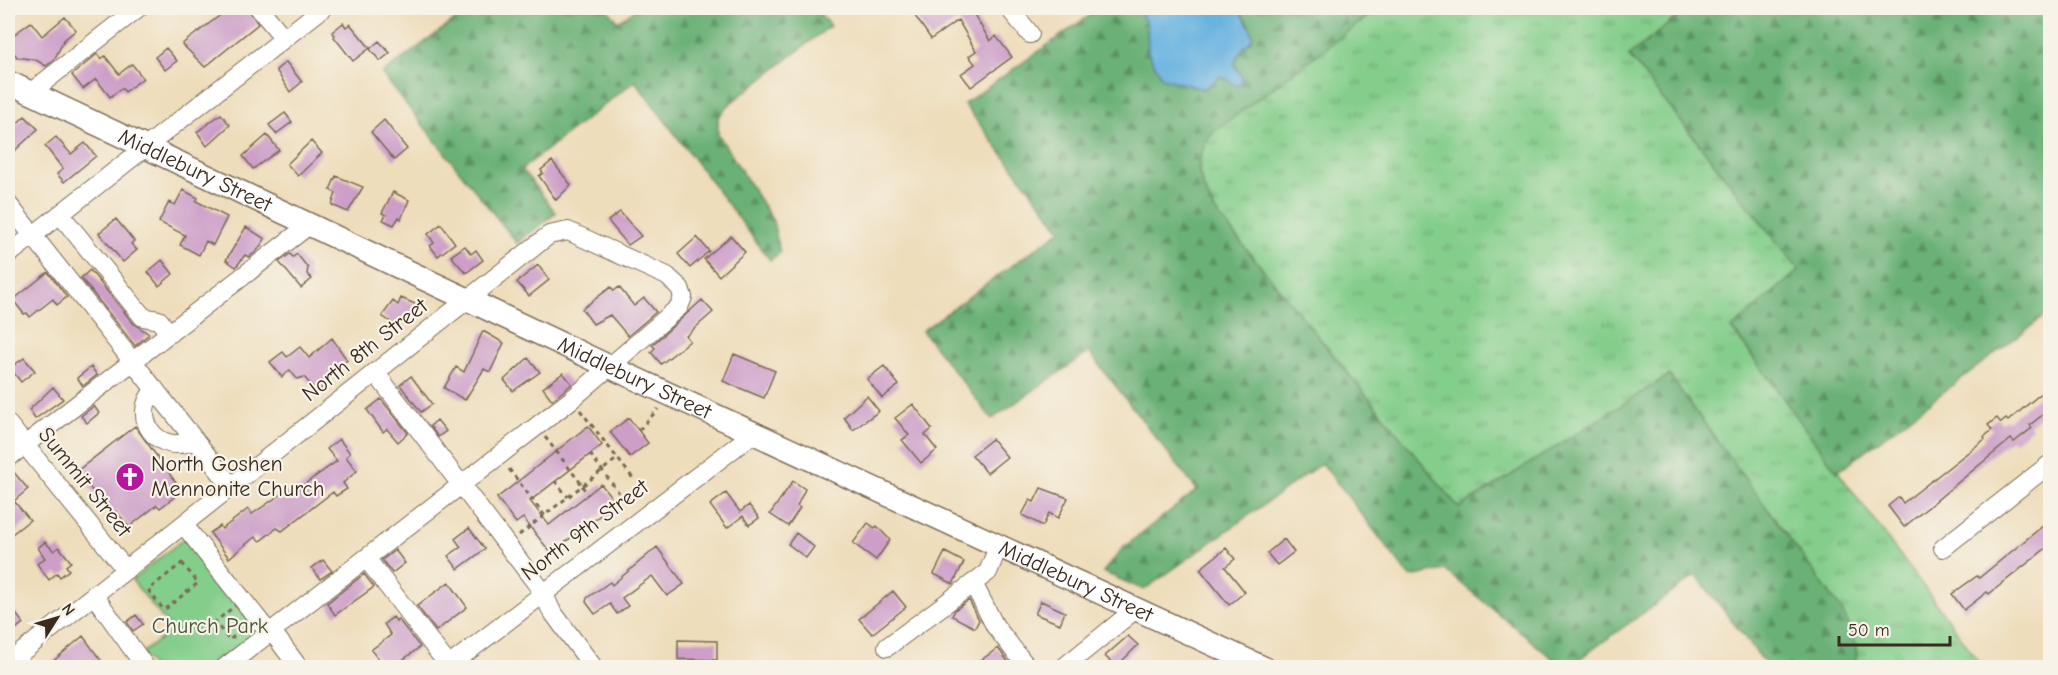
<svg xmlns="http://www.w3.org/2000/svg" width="2058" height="675" viewBox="0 0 2058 675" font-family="'Comic Neue',sans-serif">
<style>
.grass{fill:url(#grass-tufts);stroke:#607c54;stroke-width:1.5}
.forest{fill:url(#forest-firs);stroke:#536e4a;stroke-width:1.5}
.green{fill:#84ce8b;stroke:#607c54;stroke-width:1.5}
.water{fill:#69b3e1;stroke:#526e80;stroke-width:1.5}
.building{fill:#cc9ec8}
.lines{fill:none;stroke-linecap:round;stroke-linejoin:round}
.minor-casing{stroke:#7a6955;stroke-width:20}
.major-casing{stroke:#7a6955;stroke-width:25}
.path{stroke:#7a6955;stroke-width:3;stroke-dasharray:4.5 4.5;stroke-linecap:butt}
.minor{stroke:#fff;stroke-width:18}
.major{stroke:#fff;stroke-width:22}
.labels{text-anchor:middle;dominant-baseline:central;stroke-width:4.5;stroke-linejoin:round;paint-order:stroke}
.street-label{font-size:22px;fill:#3b2a1e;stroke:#f7f3e8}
.poi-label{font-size:22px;fill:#3b2a1e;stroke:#f7f3e8;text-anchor:start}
.park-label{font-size:22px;fill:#4d5339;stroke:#f7f3e8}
</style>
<defs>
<pattern id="grass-tufts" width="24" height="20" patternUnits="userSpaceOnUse" patternTransform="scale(1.5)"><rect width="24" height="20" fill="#84ce8b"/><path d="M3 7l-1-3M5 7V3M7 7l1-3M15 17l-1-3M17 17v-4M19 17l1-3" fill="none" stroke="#6da771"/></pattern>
<pattern id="forest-firs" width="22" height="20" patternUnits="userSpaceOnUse" patternTransform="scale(1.5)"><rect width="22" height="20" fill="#6bb177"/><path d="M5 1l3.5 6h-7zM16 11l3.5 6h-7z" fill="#599061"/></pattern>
</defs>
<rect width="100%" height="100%" fill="#f7f3e8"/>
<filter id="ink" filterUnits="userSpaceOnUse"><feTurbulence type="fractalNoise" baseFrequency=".0167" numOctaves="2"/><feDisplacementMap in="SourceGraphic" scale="12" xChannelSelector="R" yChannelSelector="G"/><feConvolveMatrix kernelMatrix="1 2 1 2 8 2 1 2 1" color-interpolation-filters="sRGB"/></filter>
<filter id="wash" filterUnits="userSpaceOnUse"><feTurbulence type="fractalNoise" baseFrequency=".008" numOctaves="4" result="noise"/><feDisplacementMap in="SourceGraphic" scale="24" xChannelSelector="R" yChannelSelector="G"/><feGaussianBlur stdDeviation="1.35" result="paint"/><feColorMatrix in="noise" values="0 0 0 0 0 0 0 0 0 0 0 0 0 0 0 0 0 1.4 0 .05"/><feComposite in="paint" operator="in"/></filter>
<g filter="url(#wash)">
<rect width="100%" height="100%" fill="#edb"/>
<path class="grass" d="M1379 8H1688L1629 56 1800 270 1732 329 1983 667H1853L1855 663 1670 376 1459 509 1215 211C1199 179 1191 169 1209 135Z"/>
<path class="forest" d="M471 8H607L618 22 637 8H815L830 26 732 102 718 117V134L773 221 780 253 770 260 635 81 522 169 556 213 517 243 382 74Z
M1100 8H1138L1147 25 1148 52 1162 78 1203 89 1222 76 1241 75 1234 65C1243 33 1269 51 1237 8H1379L1210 135C1191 169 1199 179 1215 211L1459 508 1669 375 1841 609C1849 625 1863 650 1853 668L1768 667 1696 575 1568 667H1563L1445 570 1410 577 1322 463 1144 590 1103 572 1125 546 1197 490 1089 352 992 419 922 331 1061 230 964 104Z
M1688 8H2050V312L1837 472 1732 328 1799 270 1629 56Z"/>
<path class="green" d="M186 537 256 621 258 638 219 667H153L142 653 172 630 132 580Z"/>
<path class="water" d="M1138 8H1237C1269 51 1243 33 1234 65L1241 75 1242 81 1237 86 1222 76 1203 89 1162 78 1148 52 1147 25Z"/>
<g id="blocks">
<path class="building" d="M230 8H248L258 24 205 67 182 44Z
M927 8H977L972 11 990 41 996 36 1012 57 971 87 961 74 975 64 969 56 976 51 958 20 931 39 915 16Z
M65 17 76 30 64 40 54 60 46 66 36 60 17 57 13 52 8 56V39L31 22 42 36Z
M343 23 346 27 350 24 370 48 353 61 334 37 335 35 332 32Z
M379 41 390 53 380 61 370 49Z
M166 48 177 61 165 70 155 57Z
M97 54 101 59 105 56 119 74 132 64 143 78 125 92 122 88 110 97 96 79 83 89 72 75Z
M286 62 302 82 290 92 276 70Z
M285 113 292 122 276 134 269 125Z
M221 114 230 125 207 146 197 132Z
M25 116 38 129 8 157V132Z
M384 120 407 149 394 160 371 132Z
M267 135 279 150 253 169 243 156Z
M56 137 71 154 85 143 96 156 64 182 57 174 63 169 45 146Z
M311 141 322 153 298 176 287 164Z
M552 161 571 185 556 200 539 176 543 173 541 170Z
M336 176 363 187 348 212 332 205 336 193 330 190Z
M183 190 198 198 196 201 227 217 213 245 206 241 199 255 180 245 185 235 159 222 169 202 175 205Z
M393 192 409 200 401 219 399 217 394 225 383 220 386 215 382 213Z
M620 212 641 236 628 245 608 221Z
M116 219 134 241 131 244 137 250 123 262 99 233Z
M441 224 455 243 438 256 430 246 434 243 428 234Z
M246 227 265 239 257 251 249 257 245 255 236 267 226 260Z
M731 236 745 252 719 276 704 259Z
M697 237 709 251 690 268 678 254Z
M465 246 471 254 476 250 483 260 466 273 451 256Z
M290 254 293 257 297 254 308 268 307 274 312 279 301 288 279 262Z
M162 260 173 274 159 286 148 272Z
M538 265 549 280 529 296 517 282Z
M90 270 134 324 149 334 135 346 81 278Z
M48 272 67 297 57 305 53 299 30 317 27 313 24 314 13 300Z
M611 287 614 291 619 287 634 306 644 298 656 312 628 336 610 315 593 324 582 309Z
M401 298 417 305 412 316 404 317 397 326 382 316 393 301 398 305Z
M702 300 713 312 686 336 690 341 661 364 651 352 655 348 652 345Z
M483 331 504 343 490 372 484 369 465 400 444 388 456 367 464 372Z
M332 338 347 360 324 379 328 383 317 392 304 377 297 379 290 370 282 377 270 362 283 352 287 357 300 347 309 358Z
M734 354 775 371 764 398 723 381Z
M24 358 35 371 21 382 10 368Z
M528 358 540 372 513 391 504 380Z
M884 366 899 385 882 398 867 379Z
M91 367 97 375 83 386 77 378Z
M563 373 572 384 552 400 543 388Z
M411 376 432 404 421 412 400 385Z
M2050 386V409L2030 425 2032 428 2014 442 2011 439 1904 527 1888 506 1899 497 1903 503 1985 439 1984 437 1992 430 1988 425 1997 418 2001 423 2006 419 2008 421Z
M53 387 63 399 35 419 29 410Z
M867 396 879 411 853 430 844 417Z
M381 399 408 433 398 442 387 429 383 432 367 410Z
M913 404 932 429 925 435 937 450 921 463 902 440 909 435 895 418Z
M94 406 99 413 87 423 81 416Z
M629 418 648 443 630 457 610 432Z
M437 420 446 431 438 437 430 426Z
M135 426 182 491 160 508 157 505 129 527 116 511 111 515 77 471Z
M588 426 602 445 530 501 549 525 601 484 616 503 551 553 523 518 516 523 497 498Z
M339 439 350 453 346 457 357 471 343 483 347 489 336 496 333 492 282 531 277 528 260 541 255 537 229 558 210 533 220 526 222 529 248 509 252 514 286 491 288 493 294 488 296 490 337 461 327 449Z
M992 439 1007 457 987 473 972 455Z
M8 469H11L28 489 14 501 30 520 8 537Z
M793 481 805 489 797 506 800 508 788 526 770 514Z
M1041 488 1068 498 1058 518 1049 513 1043 526 1022 515 1030 500 1034 502Z
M726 493 740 512 749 505 759 518 749 525 743 516 727 528 710 505Z
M2050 520V545L1989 594 1987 592 1964 610 1952 594 1977 576 1979 578Z
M868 523 875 528 877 526 890 540 876 560 853 543Z
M469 528 485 549 458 569 448 556 461 547 455 539Z
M796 533 814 547 806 558 788 544Z
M1284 539 1294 552 1277 565 1267 553Z
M45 542 54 551 59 547 71 562 66 566 69 570 60 577 57 573 49 580 37 564 45 558 38 548Z
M657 547 684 584 667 596 652 576 622 598 628 606 617 614 610 604 595 614 586 602 587 598 610 582 612 585Z
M1226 548 1235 559 1225 567 1245 592 1229 605 1200 569Z
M395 550 405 563 392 573 382 560Z
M945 552 964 562 953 584 934 574Z
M323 560 332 571 320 579 312 568Z
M364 574 374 587 335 615 327 603Z
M449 582 467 607 436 631 417 606Z
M893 591 906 607 872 634 859 619Z
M969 600 979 620 975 628 952 616 955 610Z
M1041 601 1065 612 1060 624 1035 614Z
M8 603 23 623 8 635Z
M136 615 143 624 133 631 127 622Z
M393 617 396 621 398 619 420 647 400 662 405 668H385L371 650 391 635 384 624Z
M83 636 102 662 94 668H45Z
M1128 636 1138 645 1116 667 1105 656Z
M678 640 717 641V660L678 659Z
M998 648 1009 663 1003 668H970Z"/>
</g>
</g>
<g filter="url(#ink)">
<use href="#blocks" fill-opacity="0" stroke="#7a6955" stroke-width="1.5"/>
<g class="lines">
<g class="minor-casing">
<path id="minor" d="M259 8 284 38
M1009 8 1030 34
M30 93 138 8
M8 204 232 487
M60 214 143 317 159 320 169 334
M8 255 323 8
M375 372 543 592 551 610 594 668
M155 389C129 417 157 457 195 440
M8 424 126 570
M8 458 309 225
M184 525 265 628 277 638 299 668
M1943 548 2050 464
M366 558 449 666
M973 583 995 626 1028 668
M94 595 146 668
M887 647 988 572 999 545
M8 663 549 235 568 231 667 276 680 288 683 297 679 307 572 399 224 668
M446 668 754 433
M1063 668 1137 608"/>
</g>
<g class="major-casing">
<g id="major">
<path id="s1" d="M8 82 608 366 1264 668"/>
</g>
</g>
<path class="path" d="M580 410 635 481
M639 430 658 409
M545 437 583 486
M590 454 619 493
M509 469 545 516
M555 481 568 497
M582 486 588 495
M519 535 618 458
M182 563 198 583 164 610 148 590Z
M236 605 251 624 229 640 215 622Z"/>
<use href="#minor" class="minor"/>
<use href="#major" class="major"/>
</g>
</g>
<defs>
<g id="church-disc" transform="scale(1.5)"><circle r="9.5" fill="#b5179e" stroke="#f7f3e8"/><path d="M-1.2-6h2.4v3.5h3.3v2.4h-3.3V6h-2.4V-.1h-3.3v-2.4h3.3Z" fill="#fff"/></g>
</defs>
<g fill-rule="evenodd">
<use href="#church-disc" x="130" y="477"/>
</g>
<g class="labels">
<g class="street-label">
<text stroke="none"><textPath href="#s1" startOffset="207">Middlebury Street</textPath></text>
<text transform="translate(365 350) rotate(-38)">North 8th Street</text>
<text stroke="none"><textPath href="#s1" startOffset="693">Middlebury Street</textPath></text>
<text transform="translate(85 482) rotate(51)">Summit Street</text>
<text transform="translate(585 530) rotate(-37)">North 9th Street</text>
<text stroke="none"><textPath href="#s1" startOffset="1179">Middlebury Street</textPath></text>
</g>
<g class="poi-label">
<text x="151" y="464">North Goshen<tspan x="151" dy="25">Mennonite Church</tspan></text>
</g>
<g class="park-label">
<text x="210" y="626">Church Park</text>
</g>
</g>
<rect width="2058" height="675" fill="none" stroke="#f7f3e8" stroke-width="30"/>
<g transform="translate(57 618) rotate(53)" stroke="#f7f3e8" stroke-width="4.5" paint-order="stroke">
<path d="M0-4.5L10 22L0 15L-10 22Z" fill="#3b2a1e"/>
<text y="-9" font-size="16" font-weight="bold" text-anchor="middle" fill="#3b2a1e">N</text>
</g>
<path d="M1839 636v9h111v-9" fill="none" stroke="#3b2a1e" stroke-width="3"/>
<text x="1848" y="636" font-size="18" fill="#3b2a1e" stroke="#f7f3e8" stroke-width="4.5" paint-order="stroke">50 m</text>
</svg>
